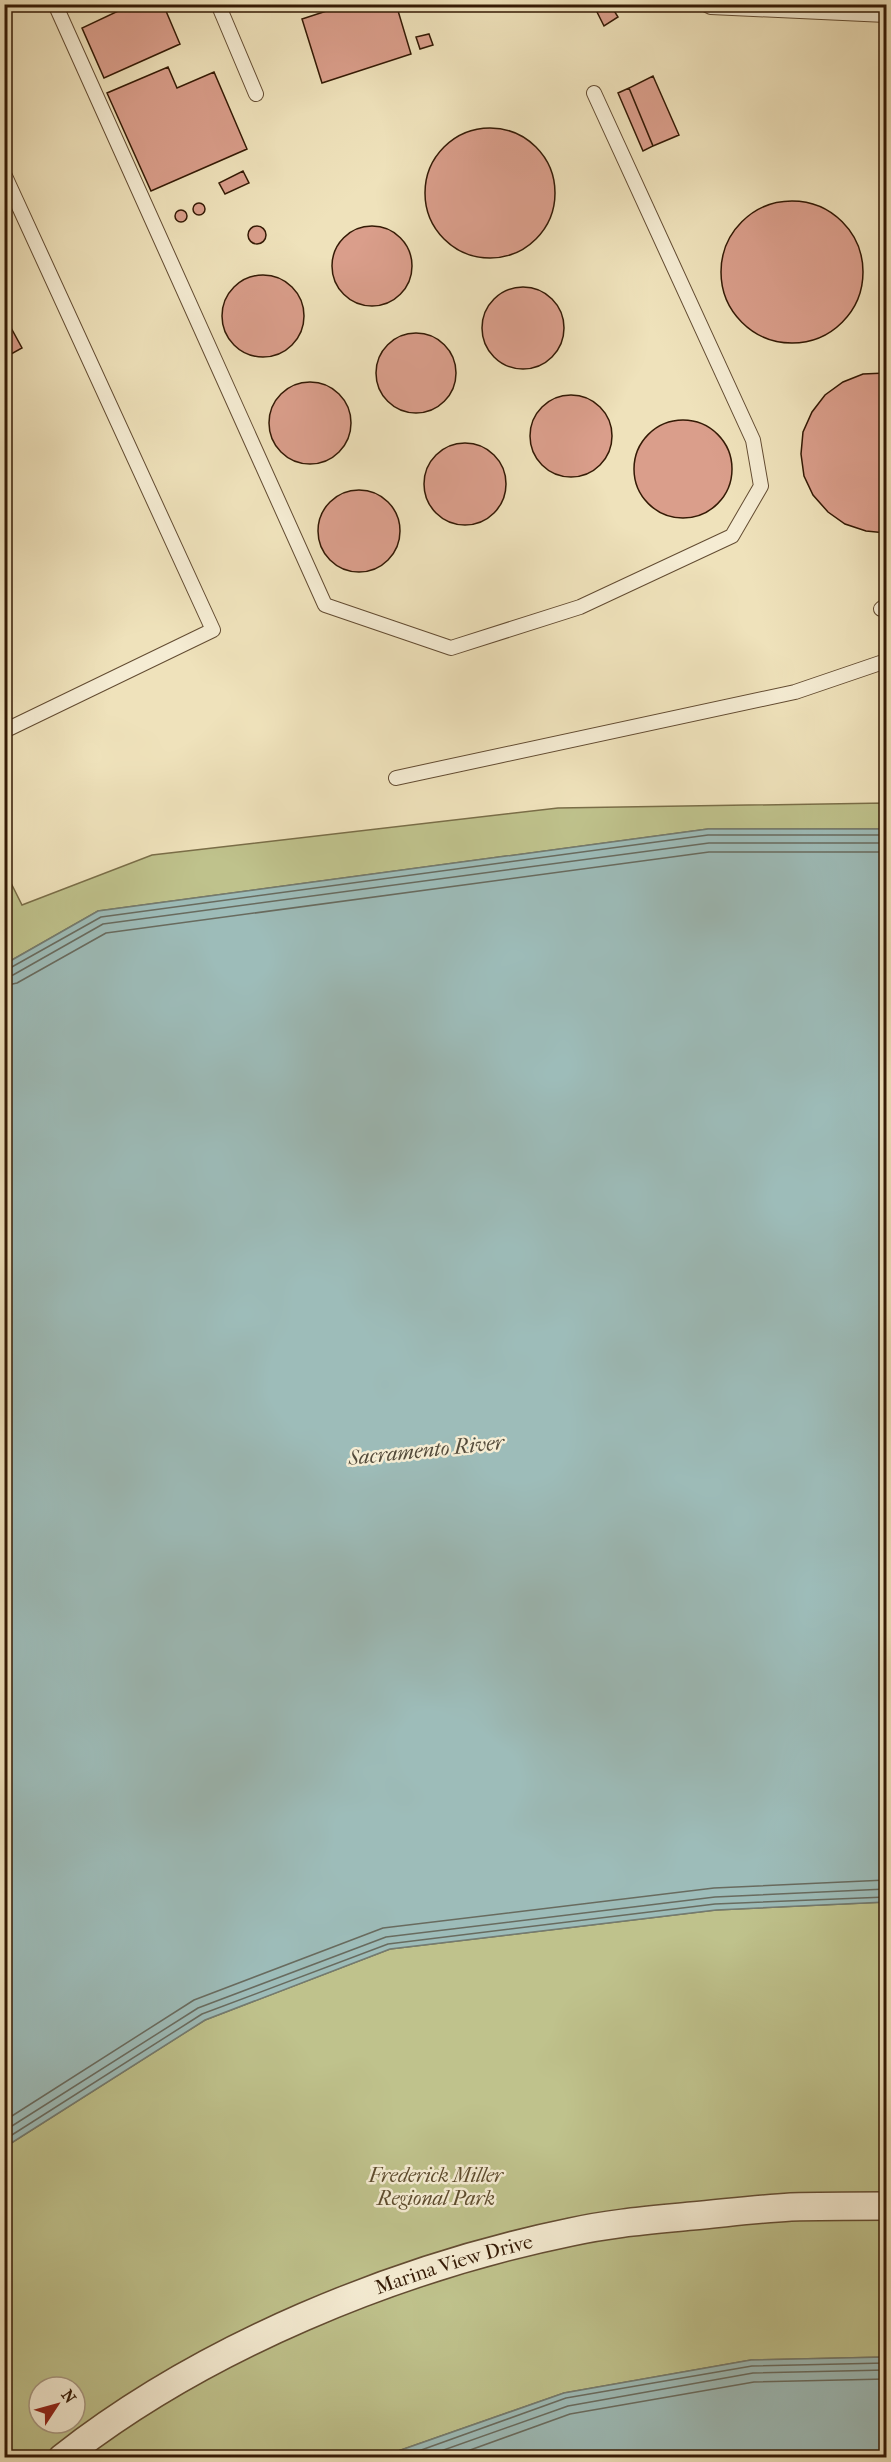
<svg xmlns="http://www.w3.org/2000/svg" width="891" height="2462" viewBox="0 0 891 2462" font-family="'IM FELL French Canon',serif">
<style>
.green{fill:#bfc28c;stroke:#7a6e48;stroke-width:1.5;fill-rule:evenodd}
.water{fill:#9dbcb9;stroke:#737b71;stroke-width:1.5}
.lines{fill:none;stroke-linecap:round;stroke-linejoin:round}
.shore{stroke:#686b5f;stroke-width:1.5}
.building{fill:#da9e8b;stroke:#341a05;stroke-width:1.5}
.service-casing{stroke:#634c32;stroke-width:16}
.minor-casing{stroke:#634c32;stroke-width:30}
.service{stroke:#f5ecd3;stroke-width:14}
.minor{stroke:#f5ecd3;stroke-width:27}
.labels{text-anchor:middle;dominant-baseline:central;stroke-width:5;stroke-linejoin:round;paint-order:stroke}
.park-label{font-size:20px;font-style:italic;fill:#5e4c2e;stroke:#f5ecd3}
.street-label{font-size:20px;fill:#341a05;stroke:#f5ecd3}
.water-label{font-size:21px;font-style:italic;fill:#544b3b;stroke:#f5ecd3}
</style>
<rect width="100%" height="100%" fill="#efe2bb"/>
<filter id="stains"><feTurbulence type="fractalNoise" baseFrequency=".00333" numOctaves="4"/><feColorMatrix values="0 0 0 0 .2 0 0 0 0 .09 0 0 0 0 .02 0 0 0 .5 -.17"/></filter>
<radialGradient id="worn" r=".72"><stop offset=".6" stop-color="#630" stop-opacity="0"/><stop offset="1" stop-color="#630" stop-opacity=".3"/></radialGradient>
<path class="green" d="M886 803V829H708L98 911 5 964V887L11 883 22 905 152 855 558 808Z
M886 1902V2357L751 2360 564 2393 381 2457 5 2458V2147L205 2020 390 1949 716 1910ZM39 2387H75V2423H39Z"/>
<path class="water" d="M708 829H886V1902L716 1910 390 1949 205 2020 5 2147V964L98 911Z
M886 2357V2457H381L564 2393 751 2360Z"/>
<g class="lines">
<path class="shore" d="M4 969 10 968 101 917 708 835H886
M4 977 13 975 103 924 709 843H886
M4 986 17 983 106 933 709 852H886
M4 2121 194 2000 383 1928 714 1888 886 1880
M4 2131 198 2008 386 1937 715 1897 886 1889
M4 2140 202 2014 388 1944 715 1904 886 1897
M399 2458 566 2398 752 2366 886 2363
M421 2458 568 2406 753 2373 886 2370
M448 2458 570 2414 754 2382 886 2379"/>
</g>
<path class="building" d="M133 4H163L180 44 104 78 82 28Z
M348 4H396L411 54 322 83 302 19Z
M593 4H610L618 17 604 26Z
M429 34 433 45 420 49 416 37Z
M168 67 177 88 214 72 247 149 151 191 107 93Z
M653 76 679 135 653 146 629 88Z
M629 88 653 146 643 151 618 93Z
M425 193a65 65 0 1 1 130 0a65 65 0 1 1-130 0Z
M243 171 249 183 225 194 219 183Z
M721 272a71 71 0 1 1 142 0a71 71 0 1 1-142 0Z
M193 209a6 6 0 1 1 12 0a6 6 0 1 1-12 0Z
M175 216a6 6 0 1 1 12 0a6 6 0 1 1-12 0Z
M332 266a40 40 0 1 1 80 0a40 40 0 1 1-80 0Z
M248 235a9 9 0 1 1 18 0a9 9 0 1 1-18 0Z
M222 316a41 41 0 1 1 82 0a41 41 0 1 1-82 0Z
M482 328a41 41 0 1 1 82 0a41 41 0 1 1-82 0Z
M4 315 22 348 4 358Z
M376 373a40 40 0 1 1 80 0a40 40 0 1 1-80 0Z
M885 373 886 533 866 531 845 524 828 512 813 495 804 476 801 454 803 432 812 412 825 395 843 382 863 374Z
M269 423a41 41 0 1 1 82 0a41 41 0 1 1-82 0Z
M530 436a41 41 0 1 1 82 0a41 41 0 1 1-82 0Z
M634 469a49 49 0 1 1 98 0a49 49 0 1 1-98 0Z
M424 484a41 41 0 1 1 82 0a41 41 0 1 1-82 0Z
M318 531a41 41 0 1 1 82 0a41 41 0 1 1-82 0Z"/>
<g class="lines">
<g class="service-casing">
<path id="service" d="M55 4 325 605 451 648 580 607 732 536 761 486 753 440 594 93
M218 4 256 94
M705 4 711 7 886 15
M4 174 213 630 4 731
M881 609 886 605
M396 778 795 692 886 661"/>
</g>
<g class="minor-casing">
<g id="minor">
<path id="s1" d="M62 2458C203 2347 396 2268 571 2232 611 2223 652 2220 692 2216 725 2213 758 2209 791 2207 823 2206 855 2206 886 2206"/>
</g>
</g>
<use href="#service" class="service"/>
<use href="#minor" class="minor"/>
</g>
<g class="labels">
<g class="park-label">
<text x="436" y="2175">Frederick Miller<tspan x="436" dy="23">Regional Park</tspan></text>
</g>
<g class="street-label">
<text stroke="none"><textPath href="#s1" startOffset="440">Marina View Drive</textPath></text>
</g>
<g class="water-label">
<text transform="translate(426 1450) rotate(-6)">Sacramento River</text>
</g>
</g>
<rect width="891" height="2462" fill="none" stroke="#efe2bb" stroke-width="24"/>
<rect x="6" y="6" width="879" height="2450" fill="none" stroke="#341a05" stroke-width="3"/>
<rect x="12" y="12" width="867" height="2438" fill="none" stroke="#341a05" stroke-width="1.5"/>
<g transform="translate(57 2405) rotate(54)"><circle r="28" fill="#f5ecd3" stroke="#a89881" stroke-width="1.5"/>
<path d="M0-4.5L10 22L0 15L-10 22Z" fill="#8f2418"/>
<text y="-9" font-size="16" font-weight="bold" text-anchor="middle" fill="#341a05">N</text>
</g>
<rect width="100%" height="100%" filter="url(#stains)"/>
<rect width="100%" height="100%" fill="url(#worn)"/>
</svg>
